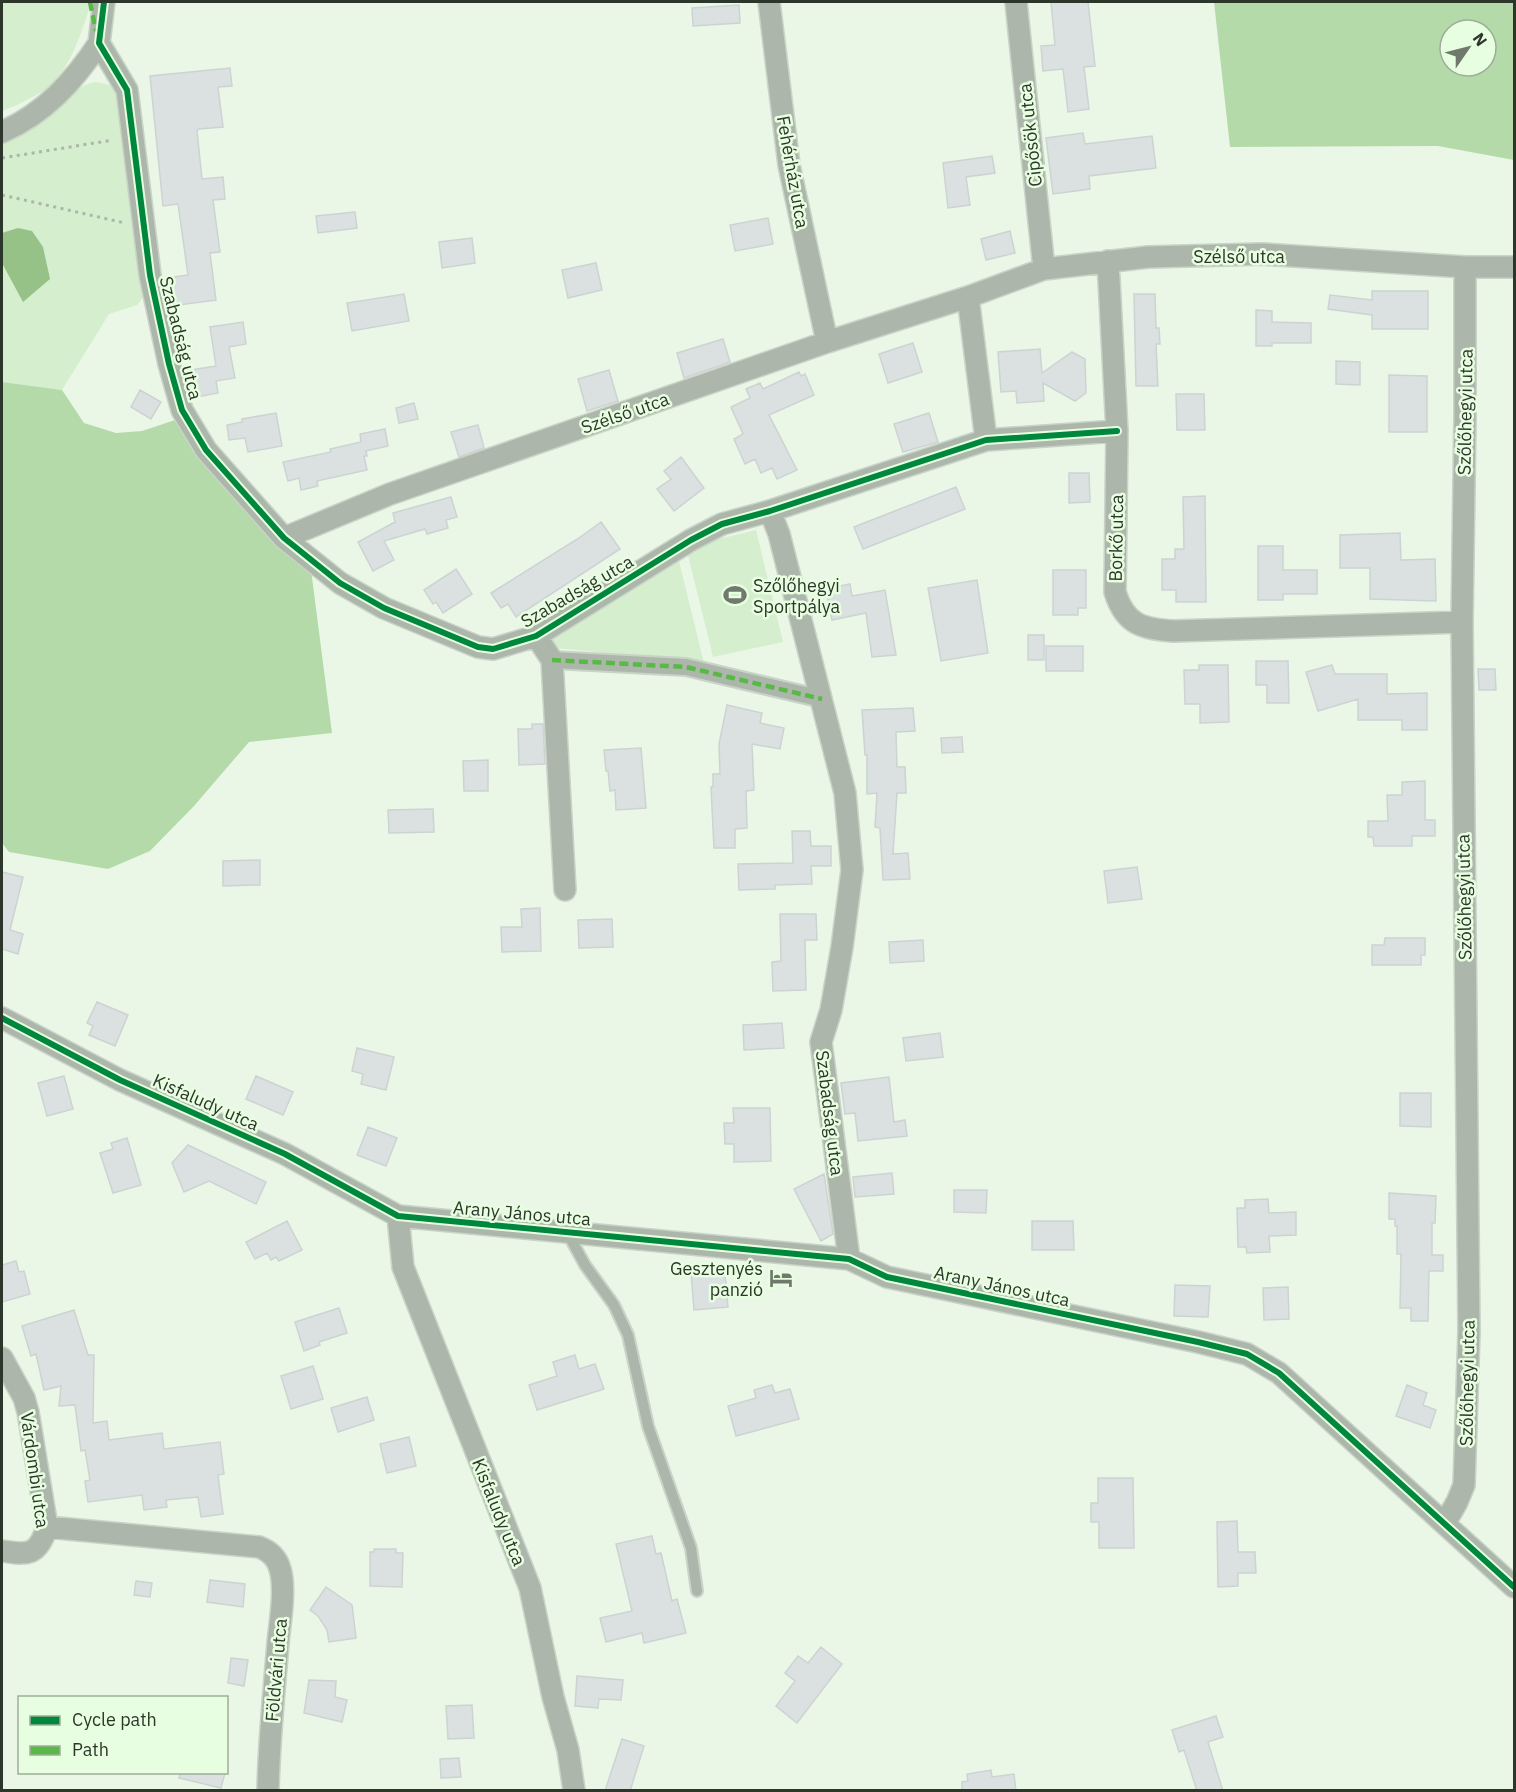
<svg xmlns="http://www.w3.org/2000/svg" width="1516" height="1792" viewBox="0 0 1516 1792" font-family="'IBM Plex Sans',sans-serif">
<style>
.green{fill:#d5eecd}
.forest{fill:#b5daa9;fill-rule:evenodd}
.water{fill:#96c288}
.building{fill:#dbe1e0;stroke:#ccd3d2;stroke-width:1.5}
.lines{fill:none;stroke-linecap:round;stroke-linejoin:round}
.service-casing{stroke:#c9d3c7;stroke-width:14}
.pedestrian-casing{stroke:#c9d3c7;stroke-width:20}
.minor-casing{stroke:#c9d3c7;stroke-width:24}
.path{stroke:#acb6aa;stroke-width:3;stroke-dasharray:3 4.5;stroke-linecap:butt}
.service{stroke:#adb6aa;stroke-width:10}
.pedestrian{stroke:#adb6aa;stroke-width:16}
.minor{stroke:#adb6aa;stroke-width:21}
.quiet{stroke:#58b947;stroke-width:4.5;stroke-dasharray:9 4.5;stroke-linecap:butt}
.cycleway-casing{stroke:#e7fee0;stroke-width:10}
.cycleway{stroke:#00873e;stroke-width:6}
.labels{text-anchor:middle;dominant-baseline:central;stroke-width:5;stroke-linejoin:round;paint-order:stroke}
.street-label{font-size:18px;fill:#2d362b;stroke:#e7fee0}
.poi-label{font-size:18px;fill:#2d362b;stroke:#e7fee0;text-anchor:start}
</style>
<rect width="100%" height="100%" fill="#eaf7e7"/>
<path class="green" d="M2 2H91C85 24 71 65 54 82 42 94 18 105 2 111Z
M96 82 106 84 116 88 144 296 137 305 109 314 62 390 2 382V140C18 134 34 128 48 117 64 104 74 85 96 82Z
M756 530 783 642 713 657 686 547Z
M676 549 704 663 556 648 549 631Z"/>
<path class="forest" d="M1214 2H1514V160L1438 146 1230 147ZM1450 30H1486V66H1450Z
M2 382 62 390 84 423 116 433 142 431 184 417 309 554 332 733 249 742 194 806 150 851 108 869 9 852 2 843Z"/>
<path class="water" d="M18 228 32 231 43 247 50 279 23 302 2 263V233Z"/>
<path class="building" d="M1051 2H1088L1095 66 1084 67 1089 109 1068 112 1063 69 1043 71 1041 46 1055 45Z
M739 5 740 23 693 26 692 8Z
M230 68 232 86 218 87 223 127 199 129 197 131 202 179 223 177 225 199 213 200 220 252 210 253 216 300 171 306 167 278 188 275 178 204 163 206 150 76Z
M1083 133 1085 144 1152 136 1156 168 1089 176 1090 189 1053 194 1046 138Z
M992 156 995 173 966 177 970 205 948 208 943 163Z
M355 212 357 228 318 233 316 216Z
M768 218 773 244 735 251 730 225Z
M1010 231 1015 253 986 260 981 239Z
M472 238 475 263 442 268 439 242Z
M596 263 602 290 568 298 562 270Z
M1372 291H1428V329H1372V315L1328 309 1330 295 1372 300Z
M404 294 409 321 352 331 347 303Z
M1134 294H1155L1156 328H1159L1160 344H1156L1158 386H1136Z
M1256 310 1272 311V322L1311 323V343H1272V346H1256Z
M243 322 246 344 229 347 235 378 216 381 218 393 192 398 184 371 216 366 210 327Z
M723 339 730 362 684 378 677 353Z
M913 343 922 372 888 383 879 354Z
M1040 349 1042 373 1072 352 1085 359 1086 393 1075 401 1043 383 1044 401 1017 403 1016 391 1001 392 998 352Z
M1336 361 1360 362V385L1336 384Z
M609 370 618 401 587 411 578 379Z
M799 372 801 376 805 374 814 395 769 415 797 470 777 479 772 468 761 473 755 459 745 464 734 439 743 434 731 407 750 398 746 389 760 383 763 389Z
M1389 375 1427 376V432H1389Z
M140 390 161 402 151 419 131 407Z
M1176 394H1204L1205 430H1177Z
M414 403 418 419 399 423 396 408Z
M276 413 282 446 248 452 245 438 229 440 227 425 242 422V419Z
M929 413 938 442 903 452 894 424Z
M478 425 484 448 459 457 451 432Z
M385 429 388 446 366 451 367 456H364L367 470 317 481 318 486 301 490 299 478 288 481 283 462 331 452 330 449 361 442 360 434Z
M681 457 704 488 674 511 657 489 671 479 664 471Z
M1069 473H1089L1090 502 1069 503Z
M956 487 965 509 863 549 854 527Z
M1205 496 1206 602H1176V590H1162V559H1175V549H1184L1183 497Z
M451 497 457 517 446 520 448 528 427 534 425 529 384 541 394 560 373 571 358 542 395 522 393 513Z
M601 522 620 549 516 617 508 604 501 608 491 593 579 538Z
M1400 533 1401 560 1435 559 1436 601 1370 599V568H1340V535Z
M1258 546H1283V570H1317V594H1283V600H1258Z
M456 569 472 594 443 613 436 602 433 604 424 590Z
M1053 570H1086V608H1078V615H1053Z
M977 580 988 653 941 661 928 588Z
M850 584 852 596 885 590 896 655 872 657 866 613 832 620 826 589Z
M1028 635H1044V660H1028Z
M1046 646H1083V671H1046Z
M1256 661H1288L1289 703H1267V685H1256Z
M1199 665H1228L1229 722 1200 723V704H1185L1184 670H1199Z
M1332 665 1335 674H1387V694L1427 693V730H1402V720H1358V699L1318 711 1306 672Z
M1478 669H1495L1496 690H1479Z
M727 705 762 713 760 723 784 728 780 749 752 744 754 790 746 791 747 828 735 829V848H714L711 787H713V774H720L719 744Z
M913 708 915 731 896 732 897 767H905L906 793H897L893 854 908 853 910 879 883 880 880 828 875 827 877 793 867 794V755H865L862 710Z
M532 724H543L545 764 519 765 518 729H532Z
M962 737 963 752 942 753 941 738Z
M641 748 646 808 616 810 615 790 610 791 608 771H606L604 750Z
M488 760V791H464L463 761Z
M1425 781V820H1435V836H1412V846H1374L1373 837H1368V821H1388L1387 795H1402V782Z
M433 809 434 832 389 833 388 810Z
M792 831H810L811 846H831V866H811L812 884 775 885V889L739 890 738 864 793 863Z
M260 860V885L223 886V861Z
M1137 867 1142 899 1108 903 1104 871Z
M2 872 23 877 10 930 23 934 18 954 2 949Z
M540 908 541 951 502 952 501 927H522L521 909Z
M780 914H816L817 940H805L806 990 773 991 772 962 781 961Z
M612 919 613 947 579 948 578 920Z
M1385 938H1425V955H1421V965H1372V945H1384Z
M923 940 924 961 890 963 889 942Z
M97 1002 128 1015 115 1046 89 1035 93 1026 87 1023Z
M782 1023 784 1048 744 1050 743 1025Z
M940 1033 943 1057 906 1061 903 1038Z
M357 1048 394 1057 386 1090 361 1084 363 1074 352 1071Z
M64 1076 73 1109 47 1116 38 1083Z
M256 1076 293 1092 283 1115 246 1099Z
M889 1077 894 1122 905 1120 907 1136 858 1141 855 1113 845 1114 841 1083Z
M1400 1093H1431V1127L1400 1126Z
M733 1108H770L771 1161 734 1162V1144H725L724 1123H734Z
M368 1127 397 1138 386 1166 357 1155Z
M127 1138 141 1185 113 1193 100 1153 113 1149 111 1143Z
M188 1145 266 1182 256 1204 209 1181 184 1192 172 1163Z
M892 1173 894 1194 855 1197 853 1177Z
M824 1174 833 1234 821 1241 794 1189Z
M954 1190H987L986 1213 954 1212Z
M1389 1193 1436 1196 1435 1223H1432V1255H1443V1271H1429L1428 1321H1411V1308H1400L1401 1254H1397V1226H1395V1219H1389Z
M1268 1199 1269 1213 1296 1212V1235L1269 1236 1270 1252 1247 1253 1246 1247H1238L1237 1208H1245V1200Z
M287 1221 302 1250 279 1261 276 1257 271 1260 267 1253 255 1259 246 1242Z
M1032 1221H1073L1074 1250H1032Z
M16 1261 19 1272 24 1271 30 1294 2 1302V1265Z
M715 1271 716 1275 725 1274 728 1307 694 1310 691 1273Z
M1175 1285 1210 1286 1208 1317 1174 1316Z
M1288 1287 1289 1319 1264 1320 1263 1288Z
M339 1308 347 1333 319 1342 320 1345 304 1351 295 1322Z
M74 1310 88 1355H94L93 1423 107 1421 109 1440 162 1433 164 1449 220 1442 224 1474 218 1475 223 1514 201 1517 198 1497 166 1500 167 1507 144 1510 142 1495 88 1502 85 1481 90 1480 85 1450 81 1451 75 1405 59 1406 61 1386 44 1390 36 1354 31 1356 22 1326Z
M575 1355 579 1369 595 1364 604 1389 537 1410 529 1385 557 1376 553 1362Z
M313 1366 323 1399 291 1409 281 1376Z
M772 1385 775 1393 790 1389 799 1419 736 1436 728 1406 756 1398 754 1390Z
M1407 1385 1427 1393 1423 1405 1436 1410 1430 1428 1396 1416Z
M367 1397 374 1420 338 1432 331 1408Z
M409 1437 416 1466 387 1473 380 1444Z
M1098 1478H1133L1134 1548H1099V1522H1091V1503H1098Z
M1237 1521 1238 1552H1255L1256 1573H1238V1586L1218 1587 1217 1522Z
M652 1536 656 1554 661 1553 672 1601 677 1599 686 1633 644 1643 642 1633 606 1642 600 1618 632 1611 616 1544Z
M374 1549H396V1553H403L402 1587 370 1586V1552H374Z
M210 1580 245 1584 243 1607 207 1602Z
M136 1581 152 1583 150 1597 134 1595Z
M326 1587 352 1605 356 1638 329 1642 327 1630 318 1616 310 1610Z
M821 1647 842 1664 797 1723 776 1706 795 1681 785 1673 798 1656 808 1663Z
M231 1658 248 1660 244 1686 228 1683Z
M577 1676 623 1680 621 1700 599 1699 598 1708 575 1706Z
M309 1680 336 1681 335 1697 347 1700 342 1722 304 1713Z
M472 1705 474 1738 448 1739 446 1706Z
M1216 1716 1223 1737 1208 1742 1223 1791H1197L1184 1750 1179 1752 1172 1730Z
M622 1739 644 1746 630 1791H605Z
M459 1758 461 1777 441 1778 440 1759Z
M991 1770 992 1777 1014 1774 1016 1791H962V1782L968 1781 967 1774Z
M180 1773H225L221 1788 179 1778Z"/>
<g class="lines">
<g class="service-casing">
<path id="service" d="M567 1232 585 1265 614 1305 628 1335 648 1426 691 1548 697 1591"/>
</g>
<g class="pedestrian-casing">
<path id="pedestrian" d="M552 660 686 667 822 699"/>
</g>
<g class="minor-casing">
<path id="minor" d="M104 2 99 43 127 90 150 275 169 364 182 410 206 450 284 538 340 583 384 608 478 647 493 649 536 636 691 540 722 524 770 511 986 440 1117 431
M769 2 789 165 827 342
M1016 2 1044 269
M2 132C44 114 74 81 99 43
M1108 261 1117 431 1115 592C1125 625 1143 629 1174 631L1462 622
M968 297 986 440
M770 511 779 534 845 793 852 870 842 947 831 1010 821 1042 849 1259
M284 538 390 494 827 342 968 297 1044 269 1148 257 1262 254 1465 267H1514
M536 636 552 660 565 890
M2 1018 120 1080 285 1154 398 1216 849 1259 887 1277 1198 1342 1247 1354 1279 1373 1514 1587
M398 1216 403 1267 530 1588 553 1697 568 1750 574 1790
M2 1358 24 1398 28 1412 47 1527C38 1556 28 1555 2 1551
M1445 1523 1457 1502 1464 1485 1469 1331 1462 622 1465 416V267
M47 1527 259 1547C270 1551 277 1558 280 1569 286 1589 280 1622 278 1643 274 1692 269 1741 268 1790"/>
</g>
<path class="path" d="M2 158 113 140
M2 195 125 223"/>
<use href="#service" class="service"/>
<use href="#pedestrian" class="pedestrian"/>
<use href="#minor" class="minor"/>
<path class="quiet" d="M90 2 96 31
M552 660 686 667 822 699"/>
<g class="cycleway-casing">
<path id="cycleway" d="M104 2 99 43 127 90 150 275 169 364 182 410 206 450 284 538 340 583 384 608 478 647 493 649 536 636 691 540 722 524 770 511 986 440 1117 431
M2 1018 120 1080 285 1154 398 1216 849 1259 887 1277 1198 1342 1247 1354 1279 1373 1514 1587"/>
</g>
<use href="#cycleway" class="cycleway"/>
</g>
<defs>
<g id="stadium-bare" transform="scale(1.8)"><path d="M0-5a6.5 5 0 1 0 0 10a6.5 5 0 1 0 0-10ZM-3.5-1.8h7v3.6h-7Z" fill="#6f7a6d" stroke="#e7fee0" stroke-width="2.5" paint-order="stroke"/></g>
<g id="hotel-bare" transform="scale(1.8)"><path d="M-6-4.5h1.5V1H6V5H4.5V3h-9V5H-6ZM-4 0a1.8 1.8 0 1 1 3.6 0ZM.5 0V-2.5h3Q6-2.5 6 0Z" fill="#6f7a6d" stroke="#e7fee0" stroke-width="2.5" paint-order="stroke"/></g>
</defs>
<g fill-rule="evenodd">
<use href="#stadium-bare" x="735" y="595"/>
<use href="#hotel-bare" x="781" y="1278"/>
</g>
<g class="labels">
<g class="street-label">
<text transform="translate(1030 135) rotate(-96)">Cipősök utca</text>
<text transform="translate(793 172) rotate(80)">Fehérház utca</text>
<text x="1239" y="256">Szélső utca</text>
<text transform="translate(181 338) rotate(76)">Szabadság utca</text>
<text transform="translate(1465 412) rotate(-89)">Szőlőhegyi utca</text>
<text transform="translate(625 413) rotate(-19)">Szélső utca</text>
<text transform="translate(1116 538) rotate(-89)">Borkő utca</text>
<text transform="translate(577 591) rotate(-30)">Szabadság utca</text>
<text transform="translate(1464 897) rotate(-91)">Szőlőhegyi utca</text>
<text transform="translate(206 1102) rotate(24)">Kisfaludy utca</text>
<text transform="translate(830 1113) rotate(83)">Szabadság utca</text>
<text transform="translate(522 1213) rotate(5)">Arany János utca</text>
<text transform="translate(1002 1286) rotate(12)">Arany János utca</text>
<text transform="translate(1467 1383) rotate(-89)">Szőlőhegyi utca</text>
<text transform="translate(35 1470) rotate(82)">Várdombi utca</text>
<text transform="translate(499 1512) rotate(68)">Kisfaludy utca</text>
<text transform="translate(276 1670) rotate(-85)">Földvári utca</text>
</g>
<g class="poi-label">
<text x="753" y="585">Szőlőhegyi<tspan x="753" dy="21">Sportpálya</tspan></text>
<text x="763" y="1268" text-anchor="end">Gesztenyés<tspan x="763" dy="21">panzió</tspan></text>
</g>
</g>
<rect width="1516" height="1792" fill="none" stroke="#2d362b" stroke-width="6"/>
<rect x="18" y="1696" width="210" height="78" fill="#e7fee0" stroke="#9dae98" stroke-width="1.5"/>
<rect x="30" y="1716" width="30" height="9" fill="#00873e" stroke="#9dae98" stroke-width="1.5"/>
<text x="72" y="1726" font-size="18" fill="#2d362b">Cycle path</text>
<rect x="30" y="1746" width="30" height="9" fill="#58b947" stroke="#9dae98" stroke-width="1.5"/>
<text x="72" y="1756" font-size="18" fill="#2d362b">Path</text>
<g transform="translate(1468 48) rotate(55)"><circle r="28" fill="#e7fee0" stroke="#9dae98" stroke-width="1.5"/>
<path d="M0-4.5L10 22L0 15L-10 22Z" fill="#6f7a6d"/>
<text y="-9" font-size="16" font-weight="bold" text-anchor="middle" fill="#2d362b">N</text>
</g>
</svg>
